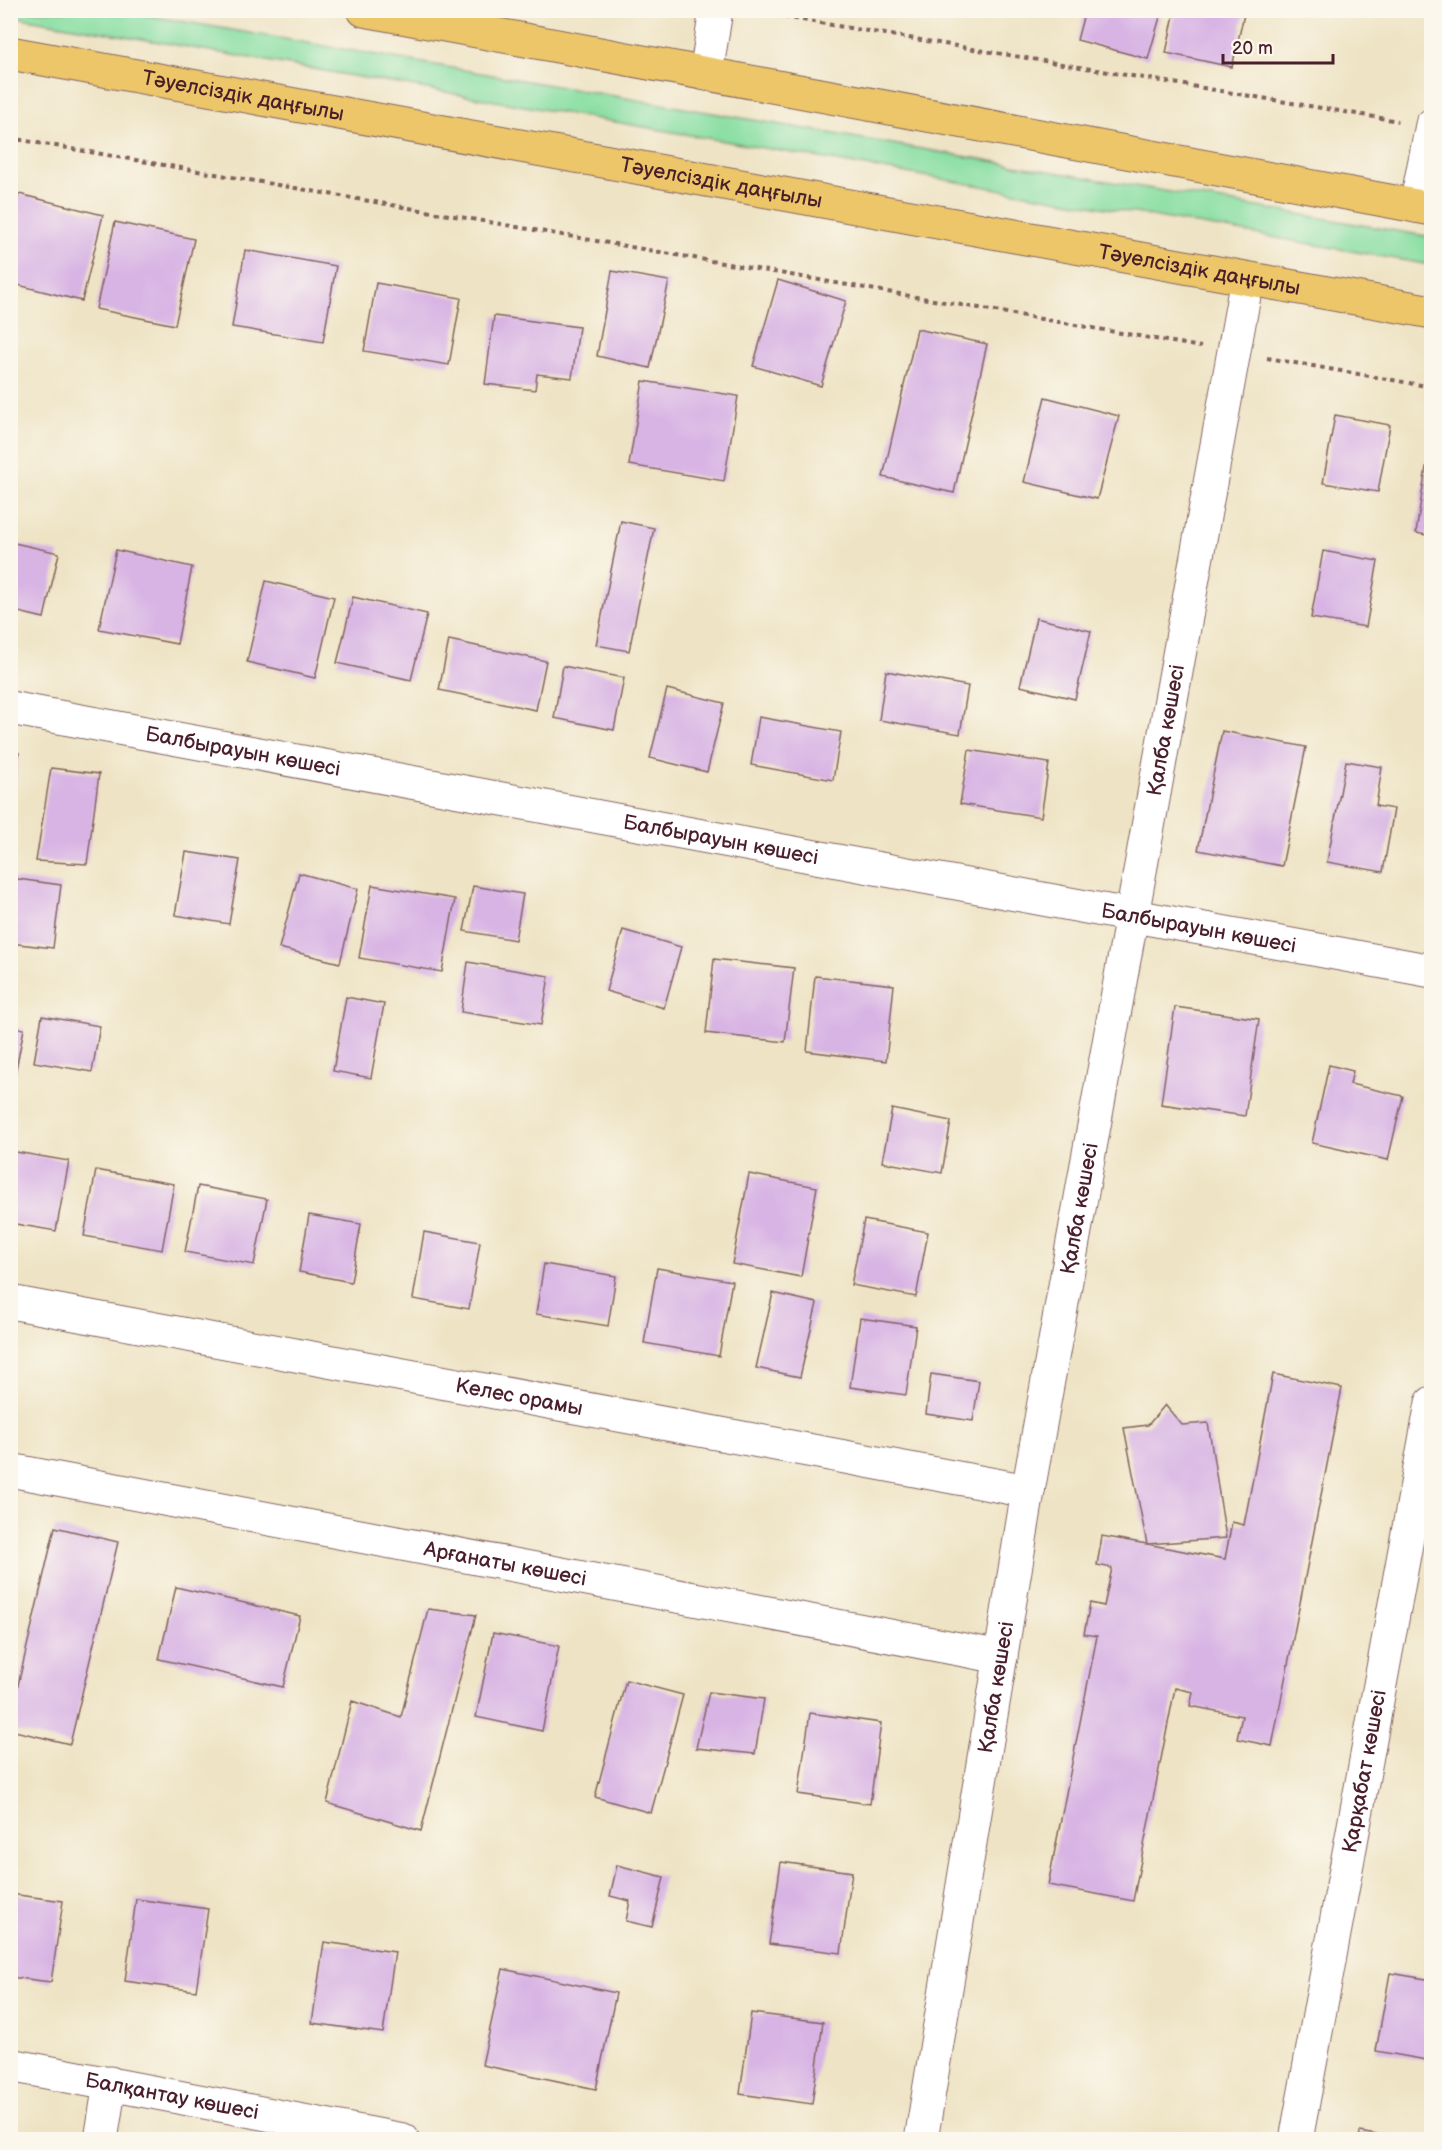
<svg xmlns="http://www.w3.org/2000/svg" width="1442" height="2150" viewBox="0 0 1442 2150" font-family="'Balsamiq Sans',sans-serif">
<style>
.green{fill:#88dea2;stroke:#697e66;stroke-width:1.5}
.building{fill:#d8b4e4}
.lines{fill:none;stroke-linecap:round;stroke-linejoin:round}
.minor-casing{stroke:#836461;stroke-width:35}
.major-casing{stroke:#836461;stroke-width:35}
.path{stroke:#836461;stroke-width:4;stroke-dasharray:4.5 4.5;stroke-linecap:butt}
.minor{stroke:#fff;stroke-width:33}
.major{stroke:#ecc669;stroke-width:33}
.labels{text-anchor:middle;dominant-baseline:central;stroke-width:4.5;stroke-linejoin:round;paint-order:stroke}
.street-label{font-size:21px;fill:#4a1f2b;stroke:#fbf7ec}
</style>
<rect width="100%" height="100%" fill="#fbf7ec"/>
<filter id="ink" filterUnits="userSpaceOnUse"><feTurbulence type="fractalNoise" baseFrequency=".0167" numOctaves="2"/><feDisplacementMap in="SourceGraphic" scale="12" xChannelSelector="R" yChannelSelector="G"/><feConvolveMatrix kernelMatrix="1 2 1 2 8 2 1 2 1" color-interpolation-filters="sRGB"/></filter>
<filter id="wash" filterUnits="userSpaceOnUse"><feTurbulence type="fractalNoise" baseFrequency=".008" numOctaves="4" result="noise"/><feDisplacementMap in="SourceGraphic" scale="24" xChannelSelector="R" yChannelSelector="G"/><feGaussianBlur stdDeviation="1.35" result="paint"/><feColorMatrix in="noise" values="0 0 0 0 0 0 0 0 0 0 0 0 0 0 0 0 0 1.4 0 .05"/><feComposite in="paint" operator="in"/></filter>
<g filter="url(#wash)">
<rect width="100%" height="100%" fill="#eee3c4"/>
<path class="green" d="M10 11H122L1431 237V265L11 16Z"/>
<g id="blocks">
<path class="building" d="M1085 10H1162L1148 59 1077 40Z
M1175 10H1245L1232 67 1166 53Z
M19 194 103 215 82 301 10 283V228Z
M115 222 194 239 175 325 96 309Z
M245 250 336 266 323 342 232 327Z
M612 271 669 281 650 368 597 356Z
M778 280 846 301 821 386 753 366Z
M376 283 461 298 449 365 364 351Z
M494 316 579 327 572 378 537 374 535 390 485 384Z
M917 329 987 344 954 493 883 477Z
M643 381 738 396 724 481 629 465Z
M1045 397 1119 416 1097 499 1024 482Z
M1335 415 1390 425 1378 492 1323 483Z
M1426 467 1432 468V536L1416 533Z
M621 521 654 528 629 651 596 645Z
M10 542 59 553 44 618 10 610Z
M116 550 192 567 177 644 99 629Z
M1323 551 1378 561 1366 627 1311 618Z
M266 581 334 597 315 678 247 662Z
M353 597 427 614 411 680 337 663Z
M1036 618 1091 631 1075 699 1020 686Z
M449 640 546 661 536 710 439 690Z
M563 666 624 678 614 730 554 718Z
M886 671 968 686 960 734 879 720Z
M667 689 724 703 707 772 650 758Z
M759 717 841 732 833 780 751 765Z
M1222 731 1306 747 1282 866 1198 850Z
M969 750 1049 763 1041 817 960 804Z
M10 752 19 753 12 807H10Z
M1346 761 1382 767 1376 806 1394 809 1383 872 1327 862Z
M51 768 99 774 87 864 36 861Z
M186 852 240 860 229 924 175 915Z
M299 873 358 889 340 963 279 948Z
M10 878 61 885 53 948 10 943Z
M372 885 455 899 442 972 359 958Z
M473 886 523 894 515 940 464 931Z
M623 930 681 947 664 1008 606 991Z
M714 959 794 968 785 1042 706 1033Z
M468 962 549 976 541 1025 461 1012Z
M815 976 894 985 886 1061 807 1051Z
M346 997 384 1004 371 1078 333 1071Z
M1175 1007 1259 1019 1245 1116 1161 1104Z
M42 1016 100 1026 92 1072 34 1062Z
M10 1026 24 1029 15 1074H10Z
M1329 1065 1353 1071 1350 1084 1403 1096 1388 1160 1312 1143Z
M892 1109 951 1121 942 1173 882 1162Z
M10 1151 69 1161 56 1231 10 1223Z
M96 1170 174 1184 162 1250 84 1236Z
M749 1174 817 1187 801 1277 732 1264Z
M198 1186 267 1199 254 1265 185 1252Z
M309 1215 361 1224 351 1282 299 1272Z
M864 1220 928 1232 916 1297 851 1285Z
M424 1232 480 1242 469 1309 413 1299Z
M544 1264 616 1276 608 1326 536 1314Z
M657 1268 732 1281 719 1356 644 1343Z
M773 1293 817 1303 800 1377 756 1368Z
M860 1318 916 1326 906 1395 850 1387Z
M931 1374 979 1381 973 1421 926 1414Z
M1273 1374 1342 1388 1272 1746 1237 1739 1242 1716 1190 1706 1193 1692 1175 1688 1133 1901 1048 1885 1097 1636 1084 1634 1090 1603 1104 1606 1112 1568 1097 1565 1102 1536 1147 1544 1124 1428 1148 1425 1165 1405 1182 1425 1208 1423 1226 1538 1147 1544 1225 1559 1232 1522 1244 1525Z
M55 1527 118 1542 70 1744 10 1730V1719Z
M176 1587 300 1616 283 1687 159 1659Z
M428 1609 476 1615 421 1831 327 1803 352 1701 401 1717Z
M493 1633 559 1646 542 1731 476 1717Z
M626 1680 683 1695 651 1813 595 1797Z
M709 1692 764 1699 755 1754 696 1748Z
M810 1713 881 1723 870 1804 798 1794Z
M781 1862 852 1872 841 1953 769 1944Z
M617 1865 664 1877 652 1927 626 1921 630 1901 610 1896Z
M10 1894 63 1901 51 1982 10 1977Z
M136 1899 208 1909 196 1991 125 1981Z
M324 1942 395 1952 383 2033 312 2023Z
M503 1969 616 1993 596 2089 482 2065Z
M1390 1973 1432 1980V2061L1376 2051Z
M751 2013 823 2022 812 2104 740 2094Z
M1360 2132 1395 2138 1394 2140H1359Z"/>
</g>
</g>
<g filter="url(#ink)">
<use href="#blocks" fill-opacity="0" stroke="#836461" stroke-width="1.5"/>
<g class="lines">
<g class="minor-casing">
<g id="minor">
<path d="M706 74 716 10"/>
<path d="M1416 206 1432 125"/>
<path id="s1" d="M10 708 1432 971"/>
<path id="s2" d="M10 1302 1028 1491"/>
<path id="s3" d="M10 1470 1001 1657"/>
<path id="s4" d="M10 2065 403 2140"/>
<path d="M101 2140 110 2083"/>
<path id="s5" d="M921 2140 1028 1491 1247 279"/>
<path id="s6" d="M1296 2140 1432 1403"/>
</g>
</g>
<g class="major-casing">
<g id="major">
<path d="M364 10 1432 209"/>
<path id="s7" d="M10 53 1432 312"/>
</g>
</g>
<path class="path" d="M749 11 1398 121
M10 138 1201 347
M1267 358 1432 387"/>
<use href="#minor" class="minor"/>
<use href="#major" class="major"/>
</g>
</g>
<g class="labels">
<g class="street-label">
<text stroke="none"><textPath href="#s7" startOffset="237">Тәуелсіздік даңғылы</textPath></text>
<text stroke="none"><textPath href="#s7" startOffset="723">Тәуелсіздік даңғылы</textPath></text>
<text stroke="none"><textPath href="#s7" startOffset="1209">Тәуелсіздік даңғылы</textPath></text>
<text stroke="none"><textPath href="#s5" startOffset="1431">Қалба көшесі</textPath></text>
<text stroke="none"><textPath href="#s1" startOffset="237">Балбырауын көшесі</textPath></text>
<text stroke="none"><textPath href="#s1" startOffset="723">Балбырауын көшесі</textPath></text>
<text stroke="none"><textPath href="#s1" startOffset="1209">Балбырауын көшесі</textPath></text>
<text stroke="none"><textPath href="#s5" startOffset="945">Қалба көшесі</textPath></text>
<text stroke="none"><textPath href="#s2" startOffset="518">Келес орамы</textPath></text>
<text stroke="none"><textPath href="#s3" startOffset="504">Арғанаты көшесі</textPath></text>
<text stroke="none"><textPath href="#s5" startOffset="459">Қалба көшесі</textPath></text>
<text stroke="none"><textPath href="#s6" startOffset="375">Қарқабат көшесі</textPath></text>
<text stroke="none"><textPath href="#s4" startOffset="165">Балқантау көшесі</textPath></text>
</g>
</g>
<rect width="1442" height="2150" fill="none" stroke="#fbf7ec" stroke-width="36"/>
<path d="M1223 54v9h110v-9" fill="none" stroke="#4a1f2b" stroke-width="3"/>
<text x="1232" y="54" font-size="18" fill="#4a1f2b" stroke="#fbf7ec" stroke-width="4.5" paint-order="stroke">20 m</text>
</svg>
